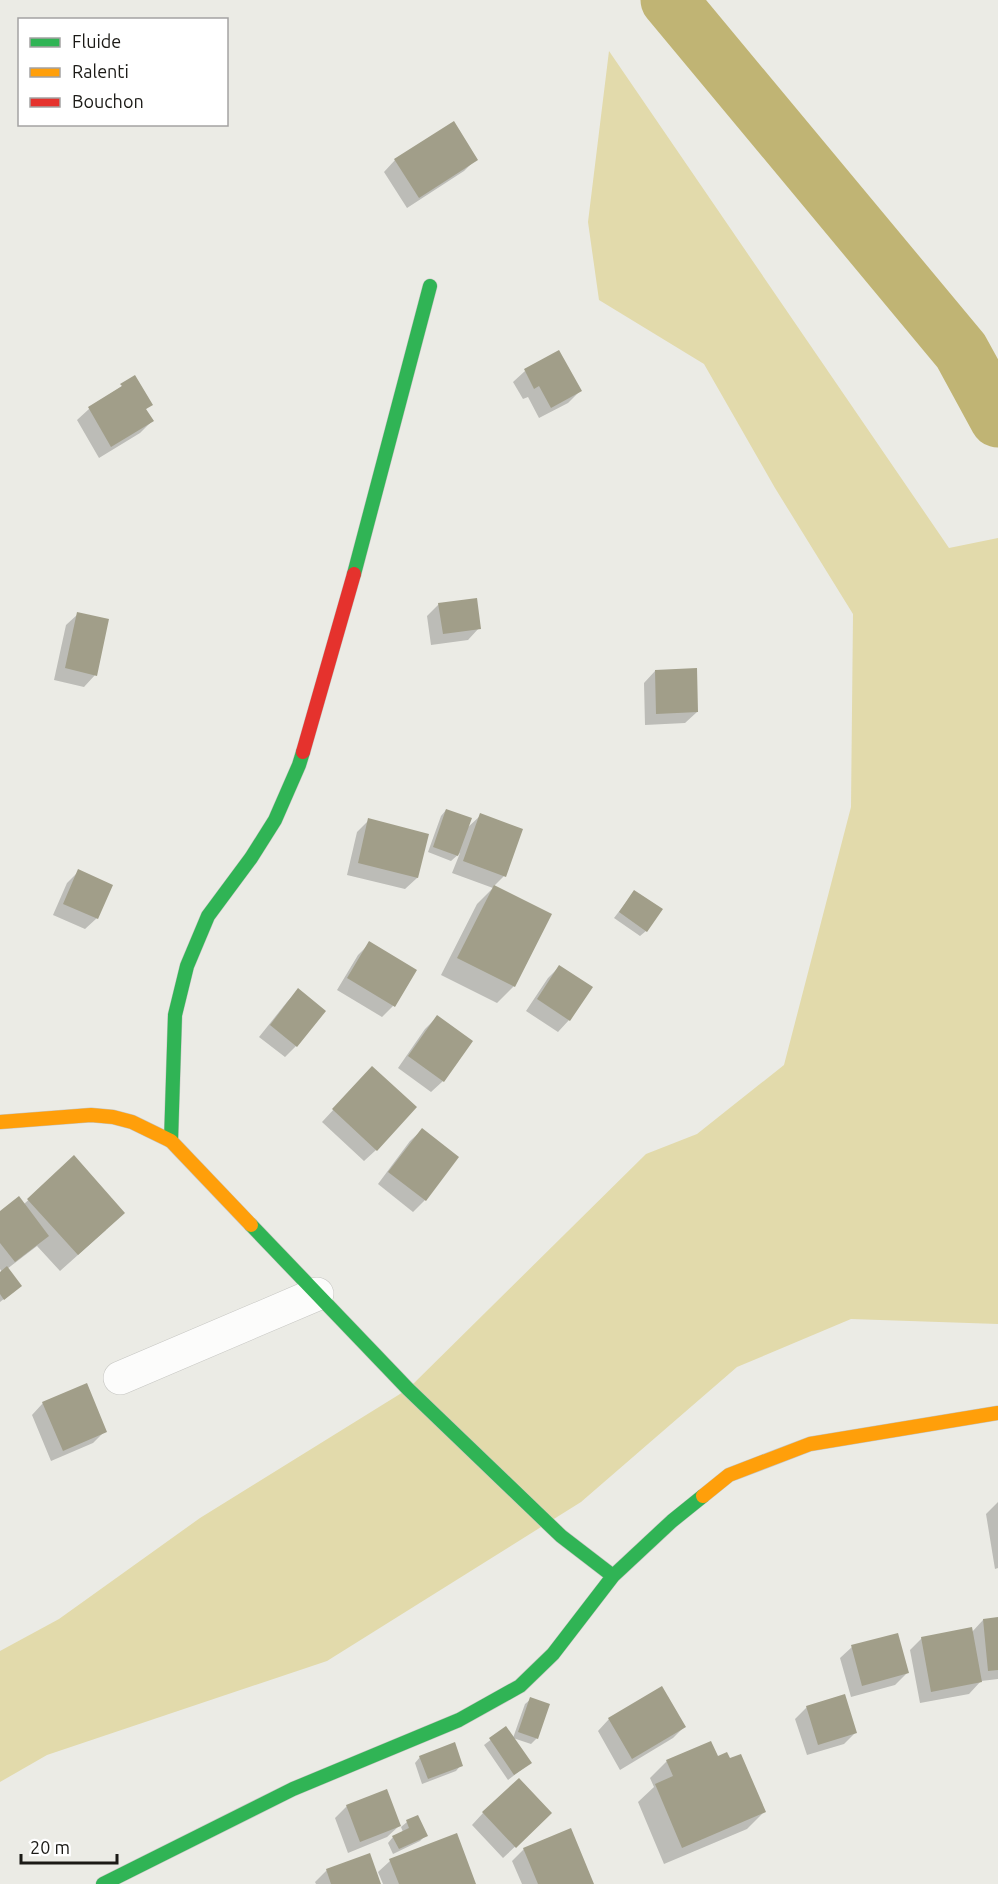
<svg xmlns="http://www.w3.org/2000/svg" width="998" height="1884" viewBox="0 0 998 1884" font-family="Ubuntu,sans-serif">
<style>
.green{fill:#e2daab}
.shadow{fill:#0003}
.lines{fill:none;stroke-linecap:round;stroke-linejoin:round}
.river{stroke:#c0b474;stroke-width:57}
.building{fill:#a19e89}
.street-casing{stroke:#c5c5c1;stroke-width:34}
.fast-casing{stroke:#c5c5c1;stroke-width:15}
.slow-casing{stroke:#c5c5c1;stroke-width:15}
.jam-casing{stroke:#c5c5c1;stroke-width:15}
.street{stroke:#fcfcfb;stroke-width:33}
.fast{stroke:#30b455;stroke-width:14}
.slow{stroke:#ff9f0a;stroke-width:14}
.jam{stroke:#e5322d;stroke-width:14}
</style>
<rect width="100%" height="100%" fill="#ebebe5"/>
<path class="green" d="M609 51 949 548 998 538V1324L851 1319 737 1367 581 1502 327 1661 47 1755 0 1782V1651L59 1619 200 1518 408 1389 646 1154 697 1134 784 1065 851 807 853 614 775 488 704 364 599 300 588 222Z"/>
<path class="shadow" d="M476 159 464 171 407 208 384 172 395 160Z
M525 371 580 391 568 403 539 418 528 397 523 399 513 382Z
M135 377 151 404 145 410 152 421 140 433 99 458 77 420 89 409Z
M439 604 479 628 468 640 431 645 427 616Z
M78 614 95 675 84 687 54 680 66 625Z
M655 671 697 712 685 723 645 725 644 683Z
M446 810 466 829 481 815 504 876 494 886 514 986 497 1003 441 975 477 904 493 888 452 873 460 853 451 861 428 852 441 816Z
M369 820 428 835 417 878 405 889 347 875 357 832Z
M79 871 97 918 85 929 53 915 67 883Z
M634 892 646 931 640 936 614 918Z
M370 943 393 1006 382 1017 337 990 358 955Z
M559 967 569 1020 558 1032 526 1011 548 978Z
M298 990 296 1046 285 1057 259 1037 287 1002Z
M437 1017 443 1081 431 1092 398 1068 425 1029Z
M361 1080 376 1150 364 1161 322 1122Z
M422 1130 457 1157 425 1200 413 1212 378 1184 410 1141Z
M74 1158 106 1230 60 1271 37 1246 7 1269 14 1291 0 1302V1273L2 1272 0 1269V1213L24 1204Z
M43 1403 105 1431 93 1443 51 1461 32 1415Z
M998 1502V1568L995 1569 986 1514Z
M998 1619V1679L981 1681 969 1694 920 1703 910 1650 922 1638 972 1632 983 1620Z
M852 1647 907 1673 895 1685 851 1697 840 1658Z
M531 1699 537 1738 531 1744 513 1738 525 1704Z
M807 1707 855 1733 844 1744 807 1755 795 1719Z
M609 1719 684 1727 673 1738 620 1770 598 1731Z
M506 1728 530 1763 508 1780 484 1745Z
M420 1757 461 1765 456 1771 422 1784 415 1763Z
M717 1758 764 1812 747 1829 664 1864 638 1802 654 1787 650 1778 667 1761Z
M347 1806 399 1826 387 1837 348 1853 335 1818Z
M483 1813 538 1825 503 1858 472 1825Z
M417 1817 426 1835 420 1841 393 1854 388 1843 393 1837 403 1832 401 1827 407 1822Z
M524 1849 593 1884H522L512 1861Z
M390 1861 475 1884H383L378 1872Z
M327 1870 379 1884H316L315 1882Z"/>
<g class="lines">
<path class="river" d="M669 0 961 351 998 419"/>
</g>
<path class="building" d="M454 121 478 160 419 198 394 159Z
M559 350 582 391 551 408 539 386 534 389 524 369Z
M135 375 153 405 146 409 154 421 111 447 88 407 122 386 120 384Z
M477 598 481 629 443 634 438 603Z
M77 612 109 619 97 676 65 668Z
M697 668 698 712 656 714 655 670Z
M446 809 472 818 458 856 433 847Z
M480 813 523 829 506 877 463 861Z
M368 818 429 834 418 878 358 863Z
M78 869 113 885 98 919 63 904Z
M494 885 552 914 515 987 457 958Z
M634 890 663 909 647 932 619 912Z
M369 941 417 970 395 1007 347 978Z
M559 965 593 987 570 1021 537 999Z
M298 988 326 1011 297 1047 270 1025Z
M437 1015 473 1041 444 1082 408 1056Z
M372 1066 417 1107 377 1151 332 1109Z
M422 1128 459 1157 426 1201 388 1172Z
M74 1155 125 1213 78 1255 27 1199Z
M19 1196 49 1236 15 1262 0 1243V1211Z
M7 1266 22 1286 4 1300 0 1294V1272Z
M87 1383 107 1432 63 1451 42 1402Z
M998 1617V1670L988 1671 983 1619Z
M972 1627 982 1682 931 1692 921 1637Z
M898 1633 909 1673 862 1686 851 1645Z
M662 1686 686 1727 632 1759 608 1718Z
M845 1694 857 1733 818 1745 806 1706Z
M530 1697 550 1704 538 1739 518 1732Z
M506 1726 532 1763 514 1775 489 1738Z
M711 1741 718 1756 727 1752 730 1758 741 1754 766 1812 682 1848 655 1784 673 1776 666 1760Z
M455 1742 463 1766 428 1779 419 1756Z
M519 1778 552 1813 516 1848 482 1812Z
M387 1789 401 1826 360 1842 346 1805Z
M418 1815 428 1836 399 1849 392 1836 409 1828 406 1820Z
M571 1828 594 1884H538L523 1848Z
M457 1833 476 1884H399L389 1859Z
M370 1853 381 1884H331L326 1869Z"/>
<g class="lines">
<g class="street-casing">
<path id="street" d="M120 1378 317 1294"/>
</g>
<g class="fast-casing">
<path id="fast" d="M354 574 430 286
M171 1141 175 1015 187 966 208 916 251 858 275 820 299 765 303 752
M251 1225 408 1389 561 1536 613 1576
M103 1884 293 1789 459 1720 520 1686 553 1654 613 1576 672 1521 703 1496"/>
</g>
<g class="slow-casing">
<path id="slow" d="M0 1122 91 1115 113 1117 132 1122 171 1141 251 1225
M703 1496 729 1475 810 1444 998 1413"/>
</g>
<g class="jam-casing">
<path id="jam" d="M303 752 354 574"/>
</g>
<use href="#street" class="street"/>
<use href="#fast" class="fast"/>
<use href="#slow" class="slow"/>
<use href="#jam" class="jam"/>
</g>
<rect x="18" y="18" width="210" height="108" fill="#ffffff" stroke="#a4a3a2" stroke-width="1.5"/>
<rect x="30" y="38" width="30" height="9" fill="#30b455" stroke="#a4a3a2" stroke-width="1.5"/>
<text x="72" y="48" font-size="18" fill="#1b1a16">Fluide</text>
<rect x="30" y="68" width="30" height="9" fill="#ff9f0a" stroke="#a4a3a2" stroke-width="1.5"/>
<text x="72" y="78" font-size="18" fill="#1b1a16">Ralenti</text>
<rect x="30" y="98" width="30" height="9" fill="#e5322d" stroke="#a4a3a2" stroke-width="1.5"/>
<text x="72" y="108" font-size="18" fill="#1b1a16">Bouchon</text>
<path d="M21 1854v9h96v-9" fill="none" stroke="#1b1a16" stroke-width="3"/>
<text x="30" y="1854" font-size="18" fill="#1b1a16" stroke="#ffffff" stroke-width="4.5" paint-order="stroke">20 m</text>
</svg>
